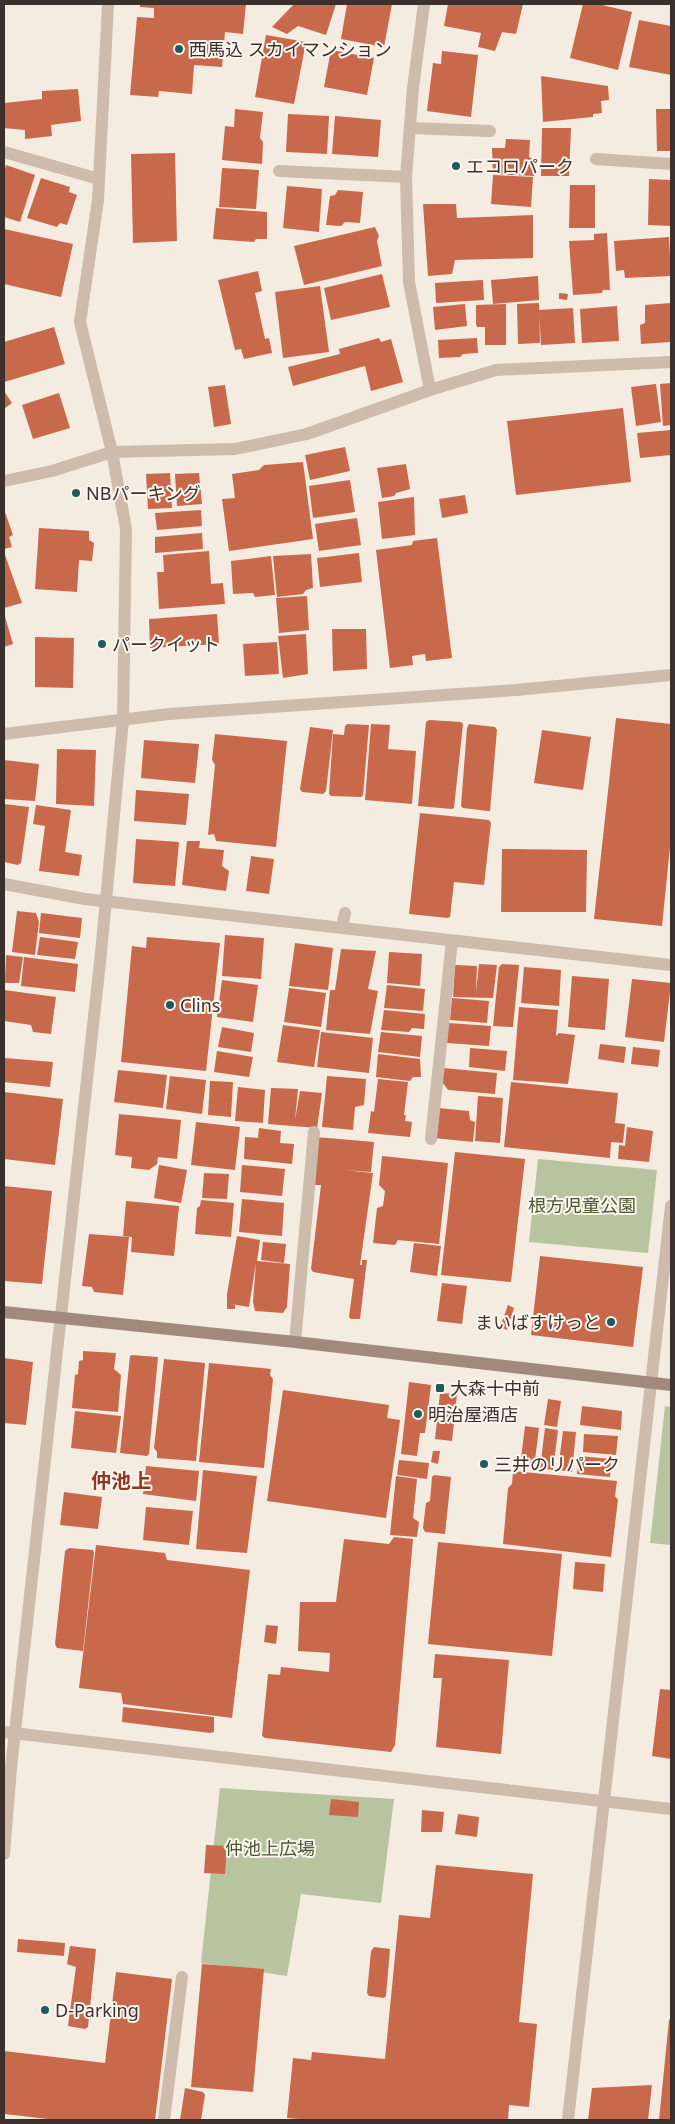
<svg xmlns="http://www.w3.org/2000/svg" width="675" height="2124" viewBox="0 0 675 2124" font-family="'Noto Sans','Noto Sans JP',sans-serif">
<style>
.green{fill:#b8c4a0}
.building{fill:#c8694b}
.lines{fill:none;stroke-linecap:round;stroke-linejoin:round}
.lane{stroke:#cdbbac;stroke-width:12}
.street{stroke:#cdbbac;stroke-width:12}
.secondary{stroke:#a18a7d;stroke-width:12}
.poi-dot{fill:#1f5a5e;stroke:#fbf5ee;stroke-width:2}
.labels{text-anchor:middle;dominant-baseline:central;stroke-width:4;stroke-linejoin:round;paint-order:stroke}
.poi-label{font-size:18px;fill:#3b302b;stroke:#fbf5ee;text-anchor:start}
.park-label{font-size:18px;fill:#4a5a2e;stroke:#fbf5ee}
.quarter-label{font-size:20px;font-weight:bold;fill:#8c3b22;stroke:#fbf5ee}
</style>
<rect width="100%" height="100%" fill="#f4ebe1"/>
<path class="green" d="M538 1159 657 1170 648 1253 529 1242Z
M665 1406 671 1407V1545L650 1543Z
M220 1788 394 1799 381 1903 301 1894 287 1976 201 1963Z"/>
<path class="building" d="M140 4H246L243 34 225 32 222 67 194 65 192 94 159 91 158 97 130 95 137 17 154 18V8L140 7Z
M294 4H336L326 35 298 26 287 34 272 27Z
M347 4H392L384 47 341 39Z
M448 4H523L516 34 502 32 495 51 478 47 481 33 444 26Z
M583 4H598L632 12 618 70 570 58Z
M639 20 671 26V75L629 67Z
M266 35 306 42 294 104 255 97Z
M331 50 374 58 367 95 324 87Z
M442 51 478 55 471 117 427 111 433 63 441 64Z
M541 76 608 86 609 100 601 101 602 113 593 114V117L543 122Z
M78 89 81 121 51 125 52 136 25 139V130L4 128V103L42 99V91Z
M235 109 263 112 260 138 263 142 262 164 222 160 225 126 234 127Z
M656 109H671V151H657Z
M288 114 329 116 327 154 286 152Z
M335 116 381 120 378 157 332 154Z
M542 128H571L569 176H541Z
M506 139 530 140 529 157 535 160 534 176 493 174 492 148H505Z
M175 153 177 241 133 243 131 154Z
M6 165 35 175 20 222 4 217V172Z
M222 168 259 170 256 209 219 207Z
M493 175 533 177 531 207 491 204Z
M41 178 70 187 69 192 77 195 67 225 60 223 57 227 27 218Z
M649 179 671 180V226L648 225Z
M570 185H595V228H569Z
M287 186 322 189 319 232 283 228Z
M338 190 363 192 360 223 345 222 341 226 326 225 330 196 335 195Z
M423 204H456L457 218 533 215V258L455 260 452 274 428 276Z
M216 208 267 212V239H256L254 242 213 239Z
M375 227 379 236 377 241 382 266 304 285 294 246Z
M4 229 73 244 61 297 4 284Z
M607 233 610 290H603L602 293 573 295 569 241 594 240V234Z
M669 237 671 276 625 278 624 270 616 271 614 241Z
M258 271 262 291 255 293 265 339 269 338 272 353 244 359 241 349 235 350 218 280Z
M382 274 390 307 331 320 324 288Z
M538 276 539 300 493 304 491 280Z
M483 280 484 300 436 303 435 283Z
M320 286 329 352 283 358 275 292Z
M559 293 568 294 567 300 559 299Z
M539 303 540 343 518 344 517 304Z
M671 303V342L641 344 640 325 645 323V305Z
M465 304 467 326 435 330 433 307Z
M506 304V345H485V327H477L476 324V305Z
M617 306 619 341 582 343 580 309Z
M573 308 575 343 541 345 539 310Z
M54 327 65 364 4 382V342Z
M379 338 381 342 391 339 403 382 371 391 365 366 293 386 288 367 340 354 339 349Z
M477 338 478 353 463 354 460 357 439 358 438 340Z
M671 383V425L663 426 660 384Z
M656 384 661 422 636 426 631 387Z
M225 385 231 424 214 427 208 387Z
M4 391 12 403 4 409Z
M59 393 70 428 33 439 22 405Z
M623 408 631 482 516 495 507 421Z
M671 430V455L640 458 637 433Z
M345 447 350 471 310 480 305 455Z
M303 462 313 539 229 551 222 499 235 498 232 474 259 470 264 465Z
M406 464 410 489 396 493 394 496 382 498 377 468Z
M170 473 172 508 148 509 146 474Z
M199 473 202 504 177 506 175 474Z
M350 480 355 512 313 518 309 486Z
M465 495 468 513 442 518 439 499Z
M414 497 415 535 382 539 378 502Z
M201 510 202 526 157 530 155 513Z
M5 512 13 535 9 537 12 547 4 549V513Z
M357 518 361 545 319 551 315 524Z
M39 528 89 531V540L94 543 92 561 79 560 77 592 35 589Z
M202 533 203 549 155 553V537Z
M437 538 452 658 426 661 425 654 412 656 413 665 390 668 376 550 412 545 413 541Z
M209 551 211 584 223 583 225 604 159 609 157 572H164L163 555Z
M4 552 22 603 4 608Z
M359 553 362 582 320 587 317 558Z
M311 554 313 588 306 590 303 594 277 597 273 556Z
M271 556 275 595 255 597 253 593 233 594 231 561Z
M307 596 309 630 279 633 276 598Z
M4 613 13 644 4 647Z
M217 614 219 644 150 648 149 619Z
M332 629H366L367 669 333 671Z
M306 634 308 674 283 678 278 636Z
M35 637 74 638 73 688 35 687Z
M277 642 279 674 245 676 243 644Z
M616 718 671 724V837L662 926 594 919Z
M429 720 461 722 463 724 454 808 452 809 418 806 426 722Z
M347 724 369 725 363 795 361 797 331 796 329 794 333 734 344 735 345 726Z
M371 724 390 725 388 749 416 751 412 804 365 800Z
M469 724 495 727 497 730 490 811H488L463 808 461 806 467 728Z
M310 727 333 730 326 791 323 794 302 792 300 789Z
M542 730 591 737 583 790 534 783Z
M215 734 287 741 276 847 216 841 214 834 208 835 215 765 212 760Z
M144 740 199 744 195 783 141 778Z
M57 749 96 750 94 806 56 804Z
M4 760 39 764 35 801 4 799Z
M136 790 189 794 186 825 134 821Z
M4 804 29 807 21 863 18 865 4 862Z
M36 805 71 810 65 852 82 855 79 876 39 871 45 826 33 824Z
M420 813 489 820 491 823 484 885 454 882 450 917 448 918 409 914Z
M136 839 179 842 175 886 133 883Z
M187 841H200L199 848 224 850 222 866 229 871 226 891 182 885Z
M502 849 587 850 586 912H501Z
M251 856 274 859 269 894 246 891Z
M17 911 36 913 39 922 35 955 12 952Z
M41 913 82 918 80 938 39 933Z
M225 935 264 938 261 979 222 976Z
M40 937 78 942 75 959 37 955Z
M147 937 220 943 206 1071 121 1062 132 946 146 948Z
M295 943 333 948 328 990 289 986Z
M341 949 376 951 368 989 378 991 370 1034 326 1030 330 990H335Z
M389 952 422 954 420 986 387 983Z
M6 955 23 957 19 983H5Z
M24 957 78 964 75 992 21 986Z
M479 964 497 965 493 998 453 997 455 965 477 966 476 993Z
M502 964 519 965 513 1027H511L493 1026 499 967Z
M524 967 561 970 559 1006 521 1003Z
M572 976 609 979 605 1030 568 1027Z
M632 979 671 983 664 1042 625 1037Z
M222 980 258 985 253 1022 217 1017Z
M387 985 425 989 423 1011 384 1008Z
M289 988 326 993 321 1027 284 1022Z
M4 990 56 997 51 1034 33 1032 31 1025 4 1021Z
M452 998 489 1001 487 1023 450 1020Z
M519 1007 558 1010 556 1036 559 1033 575 1035 568 1084 513 1080Z
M384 1010 425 1014 424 1029 412 1028 409 1032 381 1030Z
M448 1023 491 1026 489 1046 447 1043Z
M283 1025 320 1030 314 1067 277 1062Z
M222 1027 254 1033 251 1052 218 1047Z
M321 1032 373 1038 369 1073 317 1067Z
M381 1032 422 1036 420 1057 378 1052Z
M600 1044 626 1047 624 1063 598 1059Z
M633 1047 660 1050 658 1067 631 1064Z
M470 1048 507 1051 505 1071 469 1067Z
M217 1051 253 1057 249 1077 214 1072Z
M378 1054 420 1059 421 1077H413L410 1081 376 1077Z
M5 1058 53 1062 50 1087 4 1082Z
M443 1068 497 1073 495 1094 448 1090 442 1082Z
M118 1070 167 1075 163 1108 114 1102Z
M170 1076 206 1080 202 1114 166 1109Z
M327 1076 366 1079 364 1105 355 1107 353 1130 322 1127Z
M378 1079 408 1082 404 1115H406L405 1121 412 1122 410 1137 368 1133 371 1111 374 1112Z
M210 1081 233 1082 231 1117 208 1115Z
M511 1082 618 1093 615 1123 625 1124 623 1143 611 1142 610 1158 504 1147Z
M238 1087 265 1090 263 1123 235 1121Z
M271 1088 298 1089 295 1120 300 1091 322 1093 317 1128 268 1124Z
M4 1092 63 1099 55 1165 4 1159Z
M478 1096 503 1098 500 1143 475 1141Z
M438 1108 469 1111 470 1120 475 1122 473 1142 434 1138Z
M119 1114 181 1120 177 1159 158 1157 157 1164 149 1170 131 1168 132 1157 115 1155Z
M196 1122 240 1127 235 1170 191 1165Z
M627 1127 653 1131 649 1162 618 1159 619 1145 625 1146Z
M259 1128 281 1131 280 1143 294 1144 292 1164 244 1159 245 1137 258 1138Z
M316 1137 374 1142 371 1172 344 1170 373 1173 360 1265H362V1260H367L360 1319H351L349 1317 354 1279 313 1272 311 1269 321 1185H312Z
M455 1152 525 1159 511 1282 441 1275Z
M382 1156 448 1163 439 1244 398 1240 395 1245 373 1243 377 1208 383 1206 385 1191 379 1185Z
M159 1165 187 1170 181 1203 154 1198Z
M242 1165 285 1169 282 1196 240 1192Z
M204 1173 229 1174 227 1199 202 1198Z
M4 1186 52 1191 42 1284 4 1281Z
M242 1199 284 1203 282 1236 239 1232Z
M201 1200 234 1203 231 1237 195 1234 197 1208 200 1206Z
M126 1201 179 1206 174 1256 131 1252 132 1237 123 1236Z
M89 1234 129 1237 123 1295 94 1292 92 1287 82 1286Z
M237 1236 260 1240 257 1261 290 1264 287 1307 283 1313 255 1311 253 1302 256 1263 249 1307 231 1304 235 1305V1309H227V1294Z
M263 1242 286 1244 284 1263 261 1260Z
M414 1243 441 1246 437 1276 410 1272Z
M540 1256 643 1267 633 1347 531 1335Z
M442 1283 467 1286 462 1324 437 1321Z
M508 1305 514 1308 507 1330 500 1327Z
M83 1351 116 1353 114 1369 121 1375 118 1412 72 1408 75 1375 78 1374 79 1361 83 1360Z
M132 1355 158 1357 149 1454 147 1456 120 1453 130 1356Z
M4 1358 33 1362 26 1425 4 1423Z
M164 1359 205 1363 196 1461 157 1458V1452L154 1448Z
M209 1363 271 1369 270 1375 273 1379 264 1468 199 1462Z
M409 1382 431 1385 425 1433H420L417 1456 401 1454Z
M283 1390 389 1405 387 1418 400 1420 386 1518 267 1501Z
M440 1393 457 1394 452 1441 435 1439Z
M548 1399 561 1401 557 1427 544 1425Z
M582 1406 622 1411 621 1430 580 1425Z
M75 1411 121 1416 116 1453 71 1448Z
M525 1426 539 1428 534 1468 520 1467Z
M545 1428 558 1430 553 1470 540 1468Z
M563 1431 576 1432 572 1472 558 1470Z
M584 1434 618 1436 616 1455 583 1452Z
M433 1451H440L438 1464 431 1462Z
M579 1456 611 1459 610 1477 577 1474Z
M399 1460 429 1463 427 1479 397 1475Z
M146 1466 199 1471 196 1501 143 1494Z
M203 1470 257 1476 247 1553 196 1549Z
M513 1471 617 1481 615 1496 618 1500 611 1557 503 1544 508 1488 512 1484Z
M434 1475 451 1477 445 1534 425 1532 423 1528 426 1503 430 1501 432 1477Z
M396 1476 417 1479 413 1518 419 1522 417 1537 390 1535Z
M64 1492 102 1497 98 1529 60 1525Z
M146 1507 193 1511 189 1545 143 1540Z
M394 1537 413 1539 395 1745 391 1752 265 1738 262 1736 268 1674 280 1675 281 1667 329 1672 330 1653 298 1651 300 1602H336L344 1539 389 1544Z
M438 1542 562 1554 552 1656 428 1644Z
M96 1545 165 1553 167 1560 250 1570 232 1718 123 1704 121 1693 79 1688Z
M69 1548 93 1550 94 1553 83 1651 57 1648 55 1644 65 1551Z
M575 1562 605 1564 603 1592 573 1589Z
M266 1625 278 1626 276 1644 264 1642Z
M435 1654 509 1660 501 1754 436 1747 442 1678H433Z
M660 1689 671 1690V1759L652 1756Z
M123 1707 214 1717V1732L210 1733 122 1722Z
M331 1799 359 1802 358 1817 329 1815Z
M422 1810 444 1812 442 1832H421Z
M458 1814 479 1817 477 1837 455 1834Z
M206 1845 227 1846 225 1874 204 1873Z
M436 1865 533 1874 519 2022 537 2024 529 2107 509 2105 508 2120H311L287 2118 293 2058 311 2060 312 2052 385 2059 399 1915 430 1918Z
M18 1939 65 1943 64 1956 17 1952Z
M70 1946 96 1949 88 2027 85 2029 68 2026 76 1967 67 1964Z
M374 1947 390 1949 386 1996 384 1998 369 1996 367 1993 371 1951Z
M202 1964 264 1969 253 2092 191 2087Z
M116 1972 172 1979 155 2120H57L4 2114V2051L105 2063Z
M671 2017V2120H659L669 2020Z
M652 2085 648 2120H588L592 2088Z
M185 2088 203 2092 205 2095 201 2120H180Z"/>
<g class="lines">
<path class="lane" d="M410 128 490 131
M4 152 99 179
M596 159 671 164
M279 171 406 177
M342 928 345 913
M431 1139 452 941
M164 2120 182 1977"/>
<path class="street" d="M424 4 413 88 406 177 409 282 430 390
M4 481 52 471 112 452 235 449 307 434 430 390 496 370 671 362
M4 734 169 714 516 690 671 675
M4 884 85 899 671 965
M295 1342 314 1132
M4 1732 671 1809
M4 1854 11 1768 101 953 123 720 126 529 112 452 80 322 98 200 108 4
M568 2120 671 1206"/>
<path class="secondary" d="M4 1312 295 1342 671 1385"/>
</g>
<g class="poi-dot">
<circle cx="179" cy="49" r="5"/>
<circle cx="456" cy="166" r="5"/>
<circle cx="76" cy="493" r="5"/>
<circle cx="102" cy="644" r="5"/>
<circle cx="170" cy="1005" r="5"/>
<circle cx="611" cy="1322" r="5"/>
<rect x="435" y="1383" width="10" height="10" rx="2.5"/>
<circle cx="418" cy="1414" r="5"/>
<circle cx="484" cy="1464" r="5"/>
<circle cx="45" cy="2010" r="5"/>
</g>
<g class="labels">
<g class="poi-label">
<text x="189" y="49">西馬込 スカイマンション</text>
<text x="466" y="166">エコロパーク</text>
<text x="86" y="493">NBパーキング</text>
<text x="112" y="644">パークイット</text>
<text x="180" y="1005">Clins</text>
<text x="601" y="1322" text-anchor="end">まいばすけっと</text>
<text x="450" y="1388">大森十中前</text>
<text x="428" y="1414">明治屋酒店</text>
<text x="494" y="1464">三井のリパーク</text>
<text x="55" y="2010">D-Parking</text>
</g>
<g class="park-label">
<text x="582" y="1205">根方児童公園</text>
<text x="270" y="1848">仲池上広場</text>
</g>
<g class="quarter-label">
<text x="121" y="1480">仲池上</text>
</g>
</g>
<rect width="675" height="2124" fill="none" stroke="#3b302b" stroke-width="10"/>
</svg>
